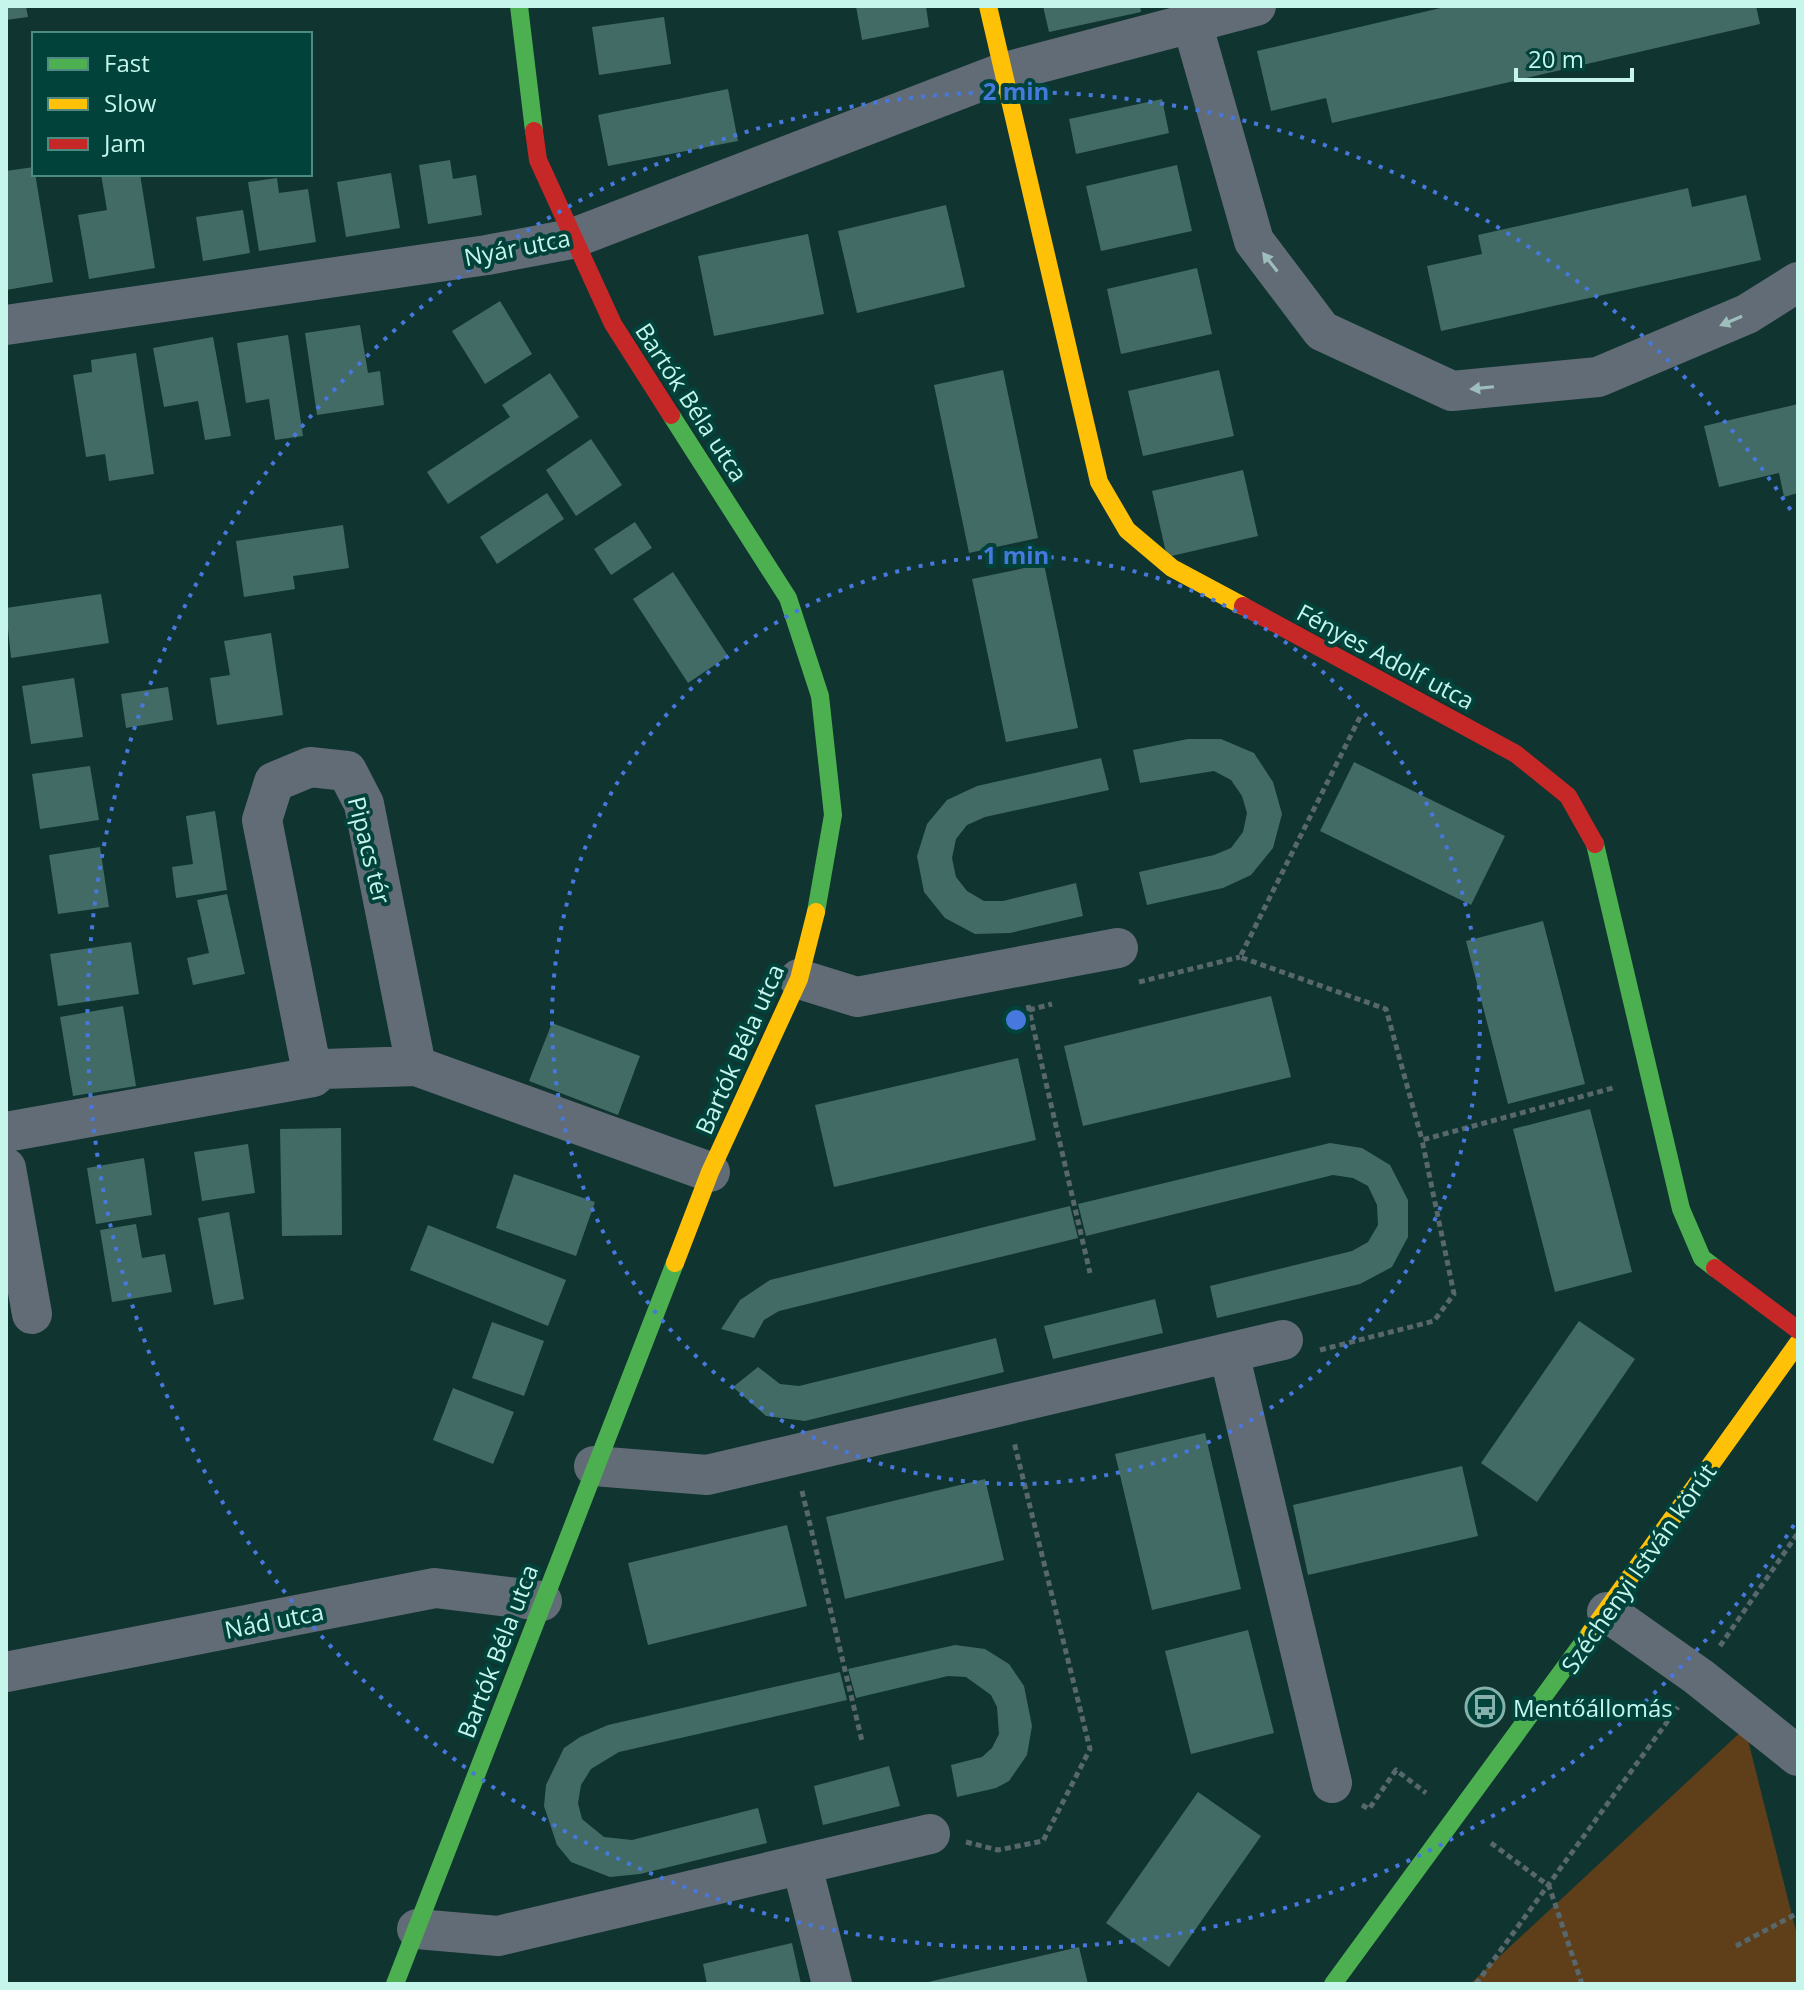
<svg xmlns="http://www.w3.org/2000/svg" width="1804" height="1990" viewBox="0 0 1804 1990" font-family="'Open Sans',sans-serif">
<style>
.green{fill:#5f3f1a}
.building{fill:#436b65}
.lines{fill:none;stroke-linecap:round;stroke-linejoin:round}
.path{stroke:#57676c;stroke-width:5;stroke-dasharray:6 4;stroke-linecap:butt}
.street{stroke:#626c76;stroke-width:40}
.fast{stroke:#4caf50;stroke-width:18}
.slow{stroke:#ffc107;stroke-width:18}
.jam{stroke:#c62828;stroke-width:18}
.oneway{fill:#9dbebc}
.ring{fill:none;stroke:#4778dd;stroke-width:4;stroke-dasharray:4 8}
.labels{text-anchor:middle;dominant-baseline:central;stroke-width:8;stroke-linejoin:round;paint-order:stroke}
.street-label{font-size:24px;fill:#c5f5eb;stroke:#01433b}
.poi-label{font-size:24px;fill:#c5f5eb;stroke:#01433b;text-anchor:start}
.centre{fill:#4778dd;stroke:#01433b;stroke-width:4}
.ring-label{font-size:24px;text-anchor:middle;font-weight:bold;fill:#4778dd;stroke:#01433b;stroke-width:8;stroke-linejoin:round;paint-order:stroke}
</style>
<rect width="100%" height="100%" fill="#103430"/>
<path class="green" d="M1745 1728 1798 1939V1984H1470Z"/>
<path class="building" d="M6 6H26L28 17 6 20Z
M856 6H926L929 27 862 40Z
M1043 6H1140L1141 12 1049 32Z
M1449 6H1756L1760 24 1332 123 1326 98 1271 111 1257 51Z
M664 17 671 64 599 75 592 27Z
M728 89 738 141 608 166 598 115Z
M1162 99 1169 133 1076 154 1069 119Z
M450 160 453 179 476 175 482 215 428 224 419 165Z
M1177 165 1192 231 1101 251 1086 186Z
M34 167 53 282 6 290V171Z
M391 173 400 228 346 237 337 182Z
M101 174H140L155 268 89 279 78 215 107 210Z
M277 178 279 193 308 189 316 242 259 251 248 182Z
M1688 188 1692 207 1746 195 1761 260 1441 331 1427 266 1482 254 1478 235Z
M946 205 965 287 857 313 838 231Z
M243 210 250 253 203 261 196 217Z
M808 234 824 314 714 336 698 256Z
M1197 268 1212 334 1121 354 1107 289Z
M500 301 532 354 485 384 452 331Z
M360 325 368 373 380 371 384 405 317 415 305 333Z
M288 335 303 436 275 440 269 399 246 403 237 343Z
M213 337 231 436 205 440 198 401 164 407 153 348Z
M136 353 154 474 109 481 105 454 86 457 73 375 92 372 91 360Z
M1003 370 1038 538 969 553 934 385Z
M1219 370 1234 436 1143 456 1128 391Z
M550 373 579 417 448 504 427 472 510 417 502 405Z
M1798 404V493L1784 497 1779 473 1719 487 1704 426Z
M591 439 622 485 576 516 546 470Z
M1243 470 1258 536 1167 557 1152 491Z
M547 493 564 519 497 564 480 537Z
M635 522 652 548 611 575 594 549Z
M343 525 349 568 293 576 295 589 244 597 236 541Z
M1044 564 1078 728 1006 742 972 579Z
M673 572 728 656 688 683 633 599Z
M101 594 109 643 11 658 6 608Z
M271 633 283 715 217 725 210 678 230 675 224 641Z
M74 678 83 737 31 744 22 686Z
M168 687 173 720 126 728 121 694Z
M1188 739H1221L1254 753 1273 782 1282 814 1273 848 1251 875 1223 888 1147 905 1139 872 1214 855 1231 848 1243 832 1247 813 1242 796 1231 780 1214 771 1140 783 1133 750Z
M1101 758 1109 790 985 817 967 825 956 839 952 858 956 877 967 891 984 901H1003L1076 883 1083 916 1010 933 975 934 945 918 924 892 917 856 927 824 947 800 977 786Z
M1354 762 1505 836 1471 905 1320 831Z
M90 766 99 820 40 829 32 774Z
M215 811 227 890 176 898 172 867 193 864 186 816Z
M100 847 109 907 58 914 49 855Z
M227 894 245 974 193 985 187 958 209 953 197 900Z
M1543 921 1585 1084 1508 1104 1466 941Z
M131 942 139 994 58 1006 50 954Z
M1271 996 1291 1077 1083 1126 1064 1046Z
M123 1006 136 1086 73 1096 60 1017Z
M552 1023 640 1056 618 1115 529 1081Z
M1018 1058 1036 1140 834 1187 815 1105Z
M1590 1109 1632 1272 1555 1292 1513 1129Z
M341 1128 342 1235 282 1236 280 1129Z
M1330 1143 1362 1148 1390 1165 1408 1200V1237L1392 1267 1360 1284 1217 1318 1210 1286 1352 1251 1368 1242 1378 1225 1377 1205 1368 1186 1353 1178 1333 1175 1086 1236 1078 1204Z
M248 1144 255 1193 202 1201 194 1152Z
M144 1158 152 1215 96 1224 87 1168Z
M514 1174 595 1202 576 1256 496 1228Z
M1070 1206 1078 1238 779 1311 764 1320 754 1338 721 1329 740 1300 770 1280Z
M229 1212 244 1299 214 1305 198 1218Z
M136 1224 142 1258 165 1254 172 1292 112 1302 100 1230Z
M428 1225 566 1280 548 1326 410 1270Z
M1155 1299 1163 1333 1053 1359 1044 1326Z
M1579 1321 1635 1359 1537 1502 1481 1463Z
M492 1322 544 1341 524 1396 472 1378Z
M996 1338 1004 1372 805 1421 766 1416 733 1387 758 1367 780 1384 799 1386Z
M453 1388 514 1412 493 1464 433 1440Z
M1205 1433 1241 1589 1152 1610 1115 1454Z
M1462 1466 1478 1536 1308 1575 1293 1505Z
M985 1479 1004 1560 845 1599 826 1517Z
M787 1525 807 1606 648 1645 628 1563Z
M1248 1630 1274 1733 1191 1754 1165 1651Z
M955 1645 985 1649 1009 1664 1024 1686 1032 1726 1027 1755 1009 1781 996 1788 957 1797 951 1765 982 1757 992 1748 999 1734 997 1707 991 1695 966 1677 948 1676 856 1698 848 1669Z
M840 1672 847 1700 619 1752 591 1769 581 1785 578 1803 582 1819 604 1837 632 1840 758 1808 767 1843 640 1874 610 1877 571 1862 557 1845 544 1806 546 1785 564 1748 580 1737 608 1725Z
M889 1766 900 1806 823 1825 814 1786Z
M1198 1792 1261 1836 1169 1967 1106 1923Z
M792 1943 801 1984H707L703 1964Z
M1079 1947 1088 1984H924V1983Z"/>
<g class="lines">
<path class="path" d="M1360 717 1240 957 1386 1009 1422 1140
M1139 982 1240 957
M1028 1005 1090 1273
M1029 1010 1052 1004
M1320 1350 1434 1321 1454 1294 1422 1140 1613 1088
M802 1491 862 1741
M1720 1646 1798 1533
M1362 1805 1369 1809 1396 1770 1426 1793
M966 1842 998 1850 1043 1841 1090 1749 1014 1442
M1491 1843 1549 1886 1582 1984
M1736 1946 1798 1913
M1476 1984 1678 1707"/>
<path class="street" d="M1192 23 1254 241 1322 331 1452 391 1598 377 1747 314 1798 282
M6 325 487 255 571 239 1002 73 1256 6
M799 979 857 997 1118 948
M313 1077 262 820 274 782 310 767 347 771 364 804 416 1066
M6 1132 313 1077 323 1069 416 1066 710 1172
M6 1168 32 1314
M1229 1353 1332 1783
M594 1466 707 1475 1283 1340
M1607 1612 1699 1677 1798 1756
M6 1672 435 1588 542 1601
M802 1866 832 1984
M417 1929 498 1936 930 1834"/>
<path class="fast" d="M519 6 534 131
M671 415 788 598 820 696 833 815 816 912
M1595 844 1681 1209 1702 1258 1715 1268
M395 1984 675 1263
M1333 1984 1590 1633"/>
<path class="slow" d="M988 6 1099 482 1127 530 1172 568 1243 606
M675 1263 710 1172 799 979 816 912
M1590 1633 1798 1343"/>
<path class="jam" d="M534 131 538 160 613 324 671 415
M1243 606 1516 754 1568 796 1595 844
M1715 1268 1798 1330"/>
</g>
<defs><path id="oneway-solid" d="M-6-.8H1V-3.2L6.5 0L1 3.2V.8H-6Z" transform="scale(2)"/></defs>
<g class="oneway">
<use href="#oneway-solid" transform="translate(1270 262) rotate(-128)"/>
<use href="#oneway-solid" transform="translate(1731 321) rotate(157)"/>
<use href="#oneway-solid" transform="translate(1482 388) rotate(174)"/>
</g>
<g class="ring">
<circle cx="1016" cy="1020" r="464"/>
<path d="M1794 1525A928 928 0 1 1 1794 515"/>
</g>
<defs>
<g id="bus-ring" transform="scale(2)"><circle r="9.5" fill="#01433b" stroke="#86b1aa" stroke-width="1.5"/><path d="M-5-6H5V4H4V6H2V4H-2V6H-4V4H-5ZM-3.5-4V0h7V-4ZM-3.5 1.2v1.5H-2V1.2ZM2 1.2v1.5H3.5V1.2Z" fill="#86b1aa"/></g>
</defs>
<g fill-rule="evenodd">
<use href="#bus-ring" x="1485" y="1707"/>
</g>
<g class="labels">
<g class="street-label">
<text transform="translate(517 247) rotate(-11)">Nyár utca</text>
<text transform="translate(692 402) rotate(57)">Bartók Béla utca</text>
<text transform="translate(1386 656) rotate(28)">Fényes Adolf utca</text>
<text transform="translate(370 850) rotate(76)">Pipacs tér</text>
<text transform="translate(739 1049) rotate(-66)">Bartók Béla utca</text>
<text transform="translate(1638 1568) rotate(-55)">Széchenyi István körút</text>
<text transform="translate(274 1620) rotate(-11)">Nád utca</text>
<text transform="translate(497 1651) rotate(-69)">Bartók Béla utca</text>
</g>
<g class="poi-label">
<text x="1513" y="1707">Mentőállomás</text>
</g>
</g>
<circle cx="1016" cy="1020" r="12" class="centre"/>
<g class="ring-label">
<text x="1016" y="100">2 min</text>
<text x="1016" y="564">1 min</text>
</g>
<rect width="1804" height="1990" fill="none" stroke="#c5f5eb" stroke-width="16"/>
<rect x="32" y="32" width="280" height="144" fill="#01433b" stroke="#4f8a81" stroke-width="2"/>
<rect x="48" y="58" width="40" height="12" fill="#4caf50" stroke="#4f8a81" stroke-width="2"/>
<text x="104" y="72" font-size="24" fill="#c5f5eb">Fast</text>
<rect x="48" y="98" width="40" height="12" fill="#ffc107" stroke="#4f8a81" stroke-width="2"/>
<text x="104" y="112" font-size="24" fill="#c5f5eb">Slow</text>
<rect x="48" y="138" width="40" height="12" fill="#c62828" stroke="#4f8a81" stroke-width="2"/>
<text x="104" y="152" font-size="24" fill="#c5f5eb">Jam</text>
<path d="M1516 68v12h116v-12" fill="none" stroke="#c5f5eb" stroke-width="4"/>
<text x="1528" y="68" font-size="24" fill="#c5f5eb" stroke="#01433b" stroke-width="6" paint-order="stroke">20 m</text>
</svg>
